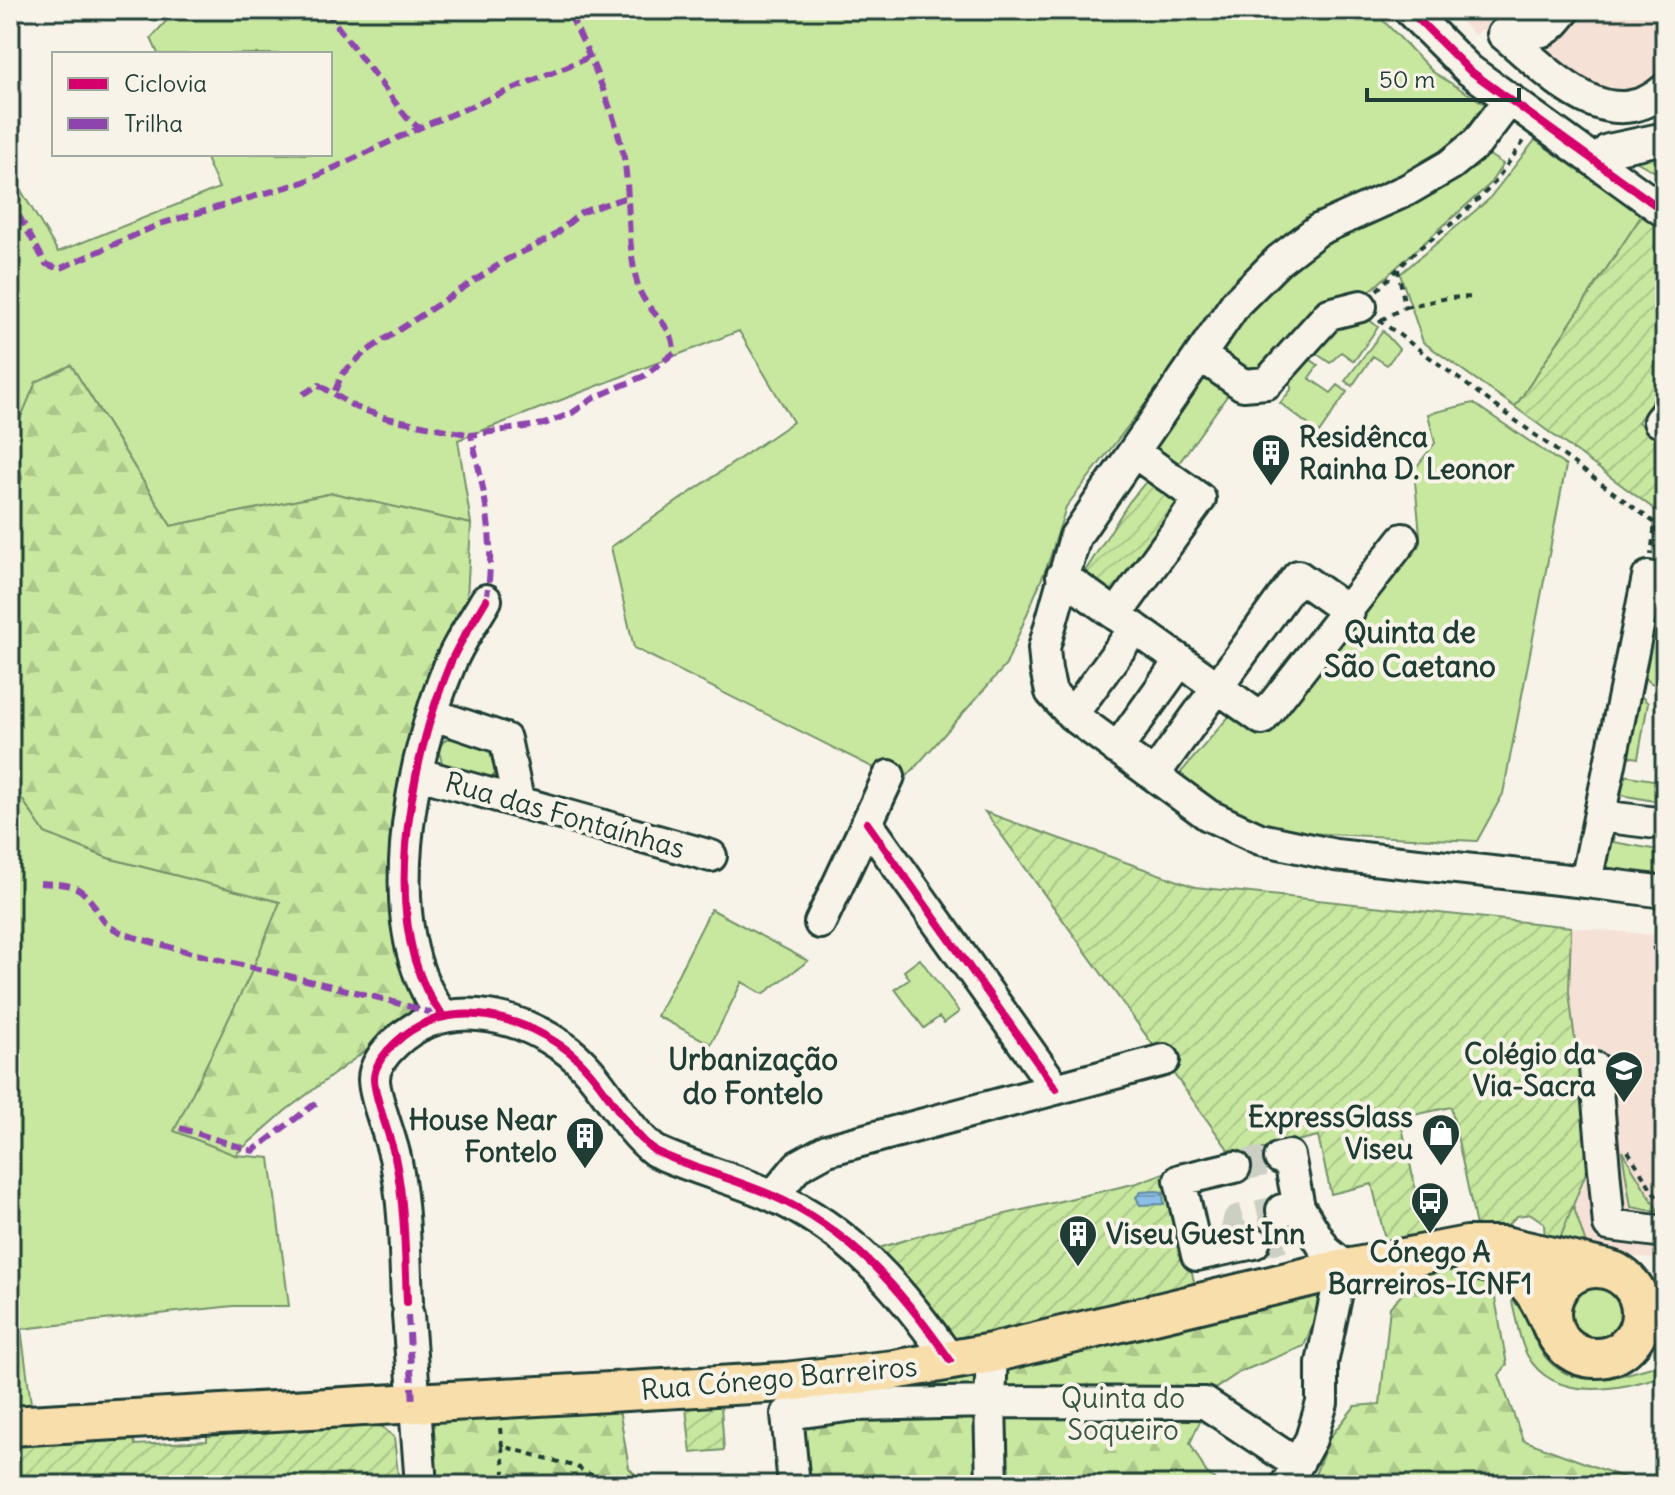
<svg xmlns="http://www.w3.org/2000/svg" width="1675" height="1495" viewBox="0 0 1675 1495" font-family="Delius,sans-serif">
<style>
.built{fill:#f6e1d7}
.green{fill:#c8e79f;stroke:#74926a;stroke-width:2}
.forest{fill:url(#forest-firs);stroke:#74926a;stroke-width:2}
.garden{fill:url(#garden-furrows);stroke:#74926a;stroke-width:2}
.water{fill:url(#water-rules);stroke:#608aa0;stroke-width:2}
.lines{fill:none;stroke-linecap:round;stroke-linejoin:round}
.minor-tunnel{stroke:#cccfc4;stroke-width:30;stroke-dasharray:30 15;stroke-linecap:butt}
.minor-casing{stroke:#1f3d34;stroke-width:36}
.major-casing{stroke:#1f3d34;stroke-width:44}
.path{stroke:#1f3d34;stroke-width:4;stroke-dasharray:6 6;stroke-linecap:butt}
.minor{stroke:#f7f3e8;stroke-width:30}
.major{stroke:#f8deab;stroke-width:38}
.quiet{stroke:#8e44ad;stroke-width:6;stroke-dasharray:12 6;stroke-linecap:butt}
.cycleway-casing{stroke:#f7f3e8;stroke-width:13}
.cycleway{stroke:#d6006c;stroke-width:8}
.labels{text-anchor:middle;dominant-baseline:central;stroke-width:8;stroke-linejoin:round;paint-order:stroke}
.poi-label{font-size:28px;font-weight:bold;fill:#1f3d34;stroke:#f7f3e8;text-anchor:end}
.street-label{font-size:28px;fill:#1f3d34;stroke:#f7f3e8}
.park-label{font-size:28px;fill:#385644;stroke:#f7f3e8}
.neighbourhood-label{font-size:30px;font-weight:bold;fill:#1f3d34;stroke:#f7f3e8}
</style>
<defs>
<pattern id="forest-firs" width="22" height="20" patternUnits="userSpaceOnUse" patternTransform="scale(2)"><rect width="22" height="20" fill="#c8e79f"/><path d="M5 1l3.5 6h-7zM16 11l3.5 6h-7z" fill="#abc78a"/></pattern>
<pattern id="garden-furrows" width="10" height="10" patternUnits="userSpaceOnUse" patternTransform="scale(2)"><rect width="10" height="10" fill="#c8e79f"/><path d="M-1 1l2-2M0 10L10 0M9 11l2-2" fill="none" stroke="#abc78a"/></pattern>
<pattern id="water-rules" width="6" height="5" patternUnits="userSpaceOnUse" patternTransform="scale(2)"><rect width="6" height="5" fill="#8cbee8"/><path d="M0 2.5h6" fill="none" stroke="#729cbd"/></pattern>
</defs>
<rect width="100%" height="100%" fill="#f7f3e8"/>
<filter id="ink" filterUnits="userSpaceOnUse"><feTurbulence type="fractalNoise" baseFrequency=".0125" numOctaves="2"/><feDisplacementMap in="SourceGraphic" scale="16" xChannelSelector="R" yChannelSelector="G"/><feConvolveMatrix kernelMatrix="1 2 1 2 8 2 1 2 1" color-interpolation-filters="sRGB"/></filter>
<g filter="url(#ink)">
<path class="built" d="M1450 10H1665V115L1630 122 1591 118 1508 58 1511 53 1482 29 1475 36Z
M1571 927 1665 936V1261L1557 1246 1590 1162 1569 992Z"/>
<path class="green" d="M176 10H1373L1433 72 1488 106 1468 135 1446 153 1229 295 1066 507 1049 561 1006 665 902 782 634 648 611 547 793 422 739 331 458 440 471 524 333 493 171 526 71 365 12 438 22 478 10 512V172L58 252 219 188 204 154H330V54H158L151 38Z
M1535 140 1642 215 1515 407 1423 342 1400 274 1488 200Z
M1483 151 1503 164 1489 185 1360 300 1294 347 1273 353 1255 376 1216 357 1267 286 1304 253Z
M1656 154 1661 163 1659 174 1634 160Z
M1358 311 1378 327 1354 361 1341 352 1330 363 1307 347Z
M1383 331 1399 349 1387 365 1373 356 1352 386 1345 381Z
M1303 354 1318 365 1309 378 1331 393 1338 385 1347 392 1319 433 1280 403 1291 390V370Z
M1207 371 1232 389 1176 467 1151 450Z
M1473 403 1566 466 1503 794 1477 841 1284 832 1215 806 1177 777 1231 714 1258 733 1420 535 1414 470 1435 443 1428 414Z
M1662 606H1665V686L1651 683 1640 674 1654 610Z
M1638 693 1648 703 1638 758 1627 756Z
M456 736 494 747 499 772C484 785 460 771 443 766L438 748 445 740Z
M1623 775 1665 782V803L1621 795 1618 809 1611 782Z
M10 781 45 833 108 858 281 902 251 973 235 1155 270 1158 289 1306H233L21 1329 32 1411 10 1413Z
M1615 827 1613 842 1665 851V884L1607 873 1602 868 1601 836Z
M711 909 808 961 763 994 742 982 711 1044 657 1016Z
M920 959 959 1012 944 1023 939 1017 924 1028 895 989 910 979 904 971Z
M1622 1151 1659 1212 1631 1207Z
M1573 1205 1588 1250 1557 1246Z
M1570 1313a26 26 0 1 1 52 0a26 26 0 1 1-52 0Z
M1518 1298C1526 1313 1529 1329 1537 1344 1565 1398 1620 1376 1665 1363V1375C1623 1389 1555 1405 1527 1355 1519 1340 1516 1318 1512 1301Z"/>
<path class="forest" d="M71 365 171 526 333 493 471 524 466 617 408 785 415 994 410 1017 285 1111 235 1155 174 1131 251 973 280 902 108 858 45 833 10 781V512L22 478 12 438 36 382Z
M1434 1269 1490 1270 1507 1365 1499 1375 1523 1440 1644 1485H1311L1330 1437 1355 1406 1380 1404 1390 1307 1417 1279Z
M1326 1291 1304 1346 1240 1372 1215 1389 1190 1443 1206 1472 1221 1485H805L795 1398 902 1387 1021 1366Z
M619 1409 629 1468 645 1485H431L426 1420C446 1419 499 1423 512 1416Z"/>
<path class="garden" d="M1642 215 1665 233V383L1638 422 1665 441V517L1515 407Z
M1149 478 1187 504 1122 598 1084 573 1129 502Z
M985 812 1195 887 1571 927 1569 992 1590 1162 1557 1246 1545 1243 1544 1223 1531 1214 1517 1216 1504 1228 1477 1231 1451 1107 1400 1118 1418 1200 1425 1199 1432 1233 1386 1243 1372 1184 1331 1194 1318 1136 1233 1156Z
M1169 1171 1195 1286 952 1341 875 1249 946 1228 1137 1183Z
M721 1406 724 1450 691 1453 686 1408Z
M381 1426 394 1437 399 1485H10V1447L134 1440 135 1445 207 1441V1433Z"/>
<path class="water" d="M1156 1191 1163 1192 1164 1204 1140 1205 1136 1197 1141 1192Z"/>
<g class="lines">
<path class="minor-tunnel" d="M1235 1167 1280 1158
M1254 1243 1288 1236
M1233 1244 1238 1220 1282 1210"/>
<g class="minor-casing">
<path id="minor" d="M1409 10 1469 70 1665 212
M1514 10 1521 27C1542 40 1552 26 1565 10
M1503 34C1549 71 1606 140 1665 89
M1510 99 1477 143 1450 165 1407 190 1318 230 1279 260 1236 303 1075 537 1044 648 1046 670 1051 692 1072 715 1208 815 1260 839 1335 855 1586 882 1648 577 1665 583
M1608 150 1665 138
M1200 355 1243 385 1267 383 1329 314 1361 306
M1659 421 1665 414
M1062 576 1262 719 1403 539
M1116 615 1200 499 1134 452
M434 715 505 739 518 800
M1072 715 1135 628
M1117 749 1180 661
M419 774 711 856
M1154 775 1298 576 1349 612
M1600 816 1665 824
M867 823 1056 1089
M1586 882 1665 892
M820 923 889 776
M444 1017C374 932 411 758 450 664 459 642 474 621 486 600
M1595 1068 1609 1225 1665 1232
M1280 1158 1289 1156 1299 1207
M1235 1167 1180 1180 1197 1255 1254 1243
M773 1196 798 1166 827 1150 1164 1060
M1282 1210 1299 1207 1326 1251 1347 1268
M407 1302C405 1255 405 1208 396 1162 392 1139 374 1098 374 1079 374 1066 385 1052 395 1043 443 998 513 1012 563 1047 602 1074 619 1123 655 1151 693 1169 733 1178 771 1195 851 1230 902 1291 950 1360
M408 1315 421 1485
M992 1353 990 1402 1205 1403 1297 1464
M794 1485 787 1414 855 1405 990 1402 992 1485
M1286 1485 1311 1439 1322 1403V1363L1338 1287 1335 1271"/>
</g>
<g class="major-casing">
<path id="major" d="M1472 1259C1523 1269 1533 1283 1553 1328
M1551 1313a45 45 0 1 1 90 0a45 45 0 1 1-90 0Z
M10 1426 785 1382 894 1370 992 1353 1325 1273 1467 1246H1504L1605 1269"/>
</g>
<path class="path" d="M1377 290 1417 250 1454 222 1492 186 1524 141
M1405 307 1447 298 1474 297
M1379 320 1655 523 1651 555
M1381 320 1405 307 1398 269
M1652 949 1665 945
M1620 1086 1636 1077
M1628 1151 1664 1209
M500 1428 502 1446 577 1467 609 1485
M502 1446 505 1485"/>
<use href="#minor" class="minor"/>
<use href="#major" class="major"/>
<path class="quiet" d="M325 10 407 118 419 128 587 58
M10 200 46 264 59 269 160 224 304 182 419 128
M335 391 342 374 364 353 408 324 506 260 551 238 582 212 627 197
M303 394 319 385 355 407 387 418 471 435
M486 600C497 545 484 489 471 435L544 424 572 413 594 398 644 376 674 353C675 323 646 314 638 286 626 244 631 201 624 158 617 118 587 46 567 10
M40 883C52 884 71 883 81 891 106 911 89 923 134 937 235 967 340 984 441 1016
M180 1128 253 1151 316 1103
M408 1315 413 1405"/>
<g class="cycleway-casing">
<path id="cycleway" d="M1409 10 1469 70 1665 212
M867 823 1056 1089
M444 1017C374 932 411 758 450 664 459 642 474 621 486 600
M407 1302C405 1255 405 1208 396 1162 392 1139 374 1098 374 1079 374 1066 385 1052 395 1043 443 998 513 1012 563 1047 602 1074 619 1123 655 1151 693 1169 733 1178 771 1195 851 1230 902 1291 950 1360"/>
</g>
<use href="#cycleway" class="cycleway"/>
</g>
</g>
<defs>
<g id="building-pin" transform="scale(2)"><path d="M0 17L-7.5 6A9.5 9.5 0 1 1 7.5 6Z" fill="#1f3d34" stroke="#f7f3e8"/><path d="M-4-6H4V6H1V3H-1V6H-4ZM-2.5-4.3h1.7v1.8h-1.7ZM.8-4.3h1.7v1.8H.8ZM-2.5-1h1.7V.8h-1.7ZM.8-1h1.7V.8H.8Z" fill="#fff"/></g>
<g id="school-pin" transform="scale(2)"><path d="M0 17L-7.5 6A9.5 9.5 0 1 1 7.5 6Z" fill="#1f3d34" stroke="#f7f3e8"/><path d="M0-5L7-2L0 1L-7-2ZM-4 1L0 2.5L4 1V4Q0 6-4 4Z" fill="#fff"/></g>
<g id="shop-pin" transform="scale(2)"><path d="M0 17L-7.5 6A9.5 9.5 0 1 1 7.5 6Z" fill="#1f3d34" stroke="#f7f3e8"/><path d="M-5-2.5h2.3a2.7 3.5 0 0 1 5.4 0H5L5.5 6h-11ZM-1.5-2.5h3a1.5 2.3 0 0 0-3 0Z" fill="#fff"/></g>
<g id="bus-pin" transform="scale(2)"><path d="M0 17L-7.5 6A9.5 9.5 0 1 1 7.5 6Z" fill="#1f3d34" stroke="#f7f3e8"/><path d="M-5-6H5V4H4V6H2V4H-2V6H-4V4H-5ZM-3.5-4V0h7V-4ZM-3.5 1.2v1.5H-2V1.2ZM2 1.2v1.5H3.5V1.2Z" fill="#fff"/></g>
</defs>
<g fill-rule="evenodd">
<use href="#building-pin" x="1271" y="453"/>
<use href="#school-pin" x="1624" y="1070"/>
<use href="#shop-pin" x="1441" y="1133"/>
<use href="#building-pin" x="585" y="1136"/>
<use href="#bus-pin" x="1430" y="1201"/>
<use href="#building-pin" x="1078" y="1234"/>
</g>
<g class="labels">
<g class="poi-label">
<text x="1299" y="437" text-anchor="start">Residênca<tspan x="1299" dy="32">Rainha D. Leonor</tspan></text>
<text x="1596" y="1054">Colégio da<tspan x="1596" dy="32">Via-Sacra</tspan></text>
<text x="1413" y="1117">ExpressGlass<tspan x="1413" dy="32">Viseu</tspan></text>
<text x="557" y="1120">House Near<tspan x="557" dy="32">Fontelo</tspan></text>
<text x="1106" y="1234" text-anchor="start">Viseu Guest Inn</text>
<text x="1430" y="1252" text-anchor="middle">Cónego A<tspan x="1430" dy="32">Barreiros-ICNF1</tspan></text>
</g>
<g class="street-label">
<text transform="translate(565 815) rotate(16)">Rua das Fontaínhas</text>
<text transform="translate(779 1378) rotate(-5)">Rua Cónego Barreiros</text>
</g>
<g class="park-label">
<text x="1123" y="1398">Quinta do<tspan x="1123" dy="32">Soqueiro</tspan></text>
</g>
<g class="neighbourhood-label">
<text x="1410" y="632">Quinta de<tspan x="1410" dy="34">São Caetano</tspan></text>
<text x="753" y="1059">Urbanização<tspan x="753" dy="34">do Fontelo</tspan></text>
</g>
</g>
<rect width="1675" height="1495" fill="none" stroke="#f7f3e8" stroke-width="40"/>
<rect x="20" y="20" width="1635" height="1455" fill="none" stroke="#1f3d34" stroke-width="3" filter="url(#ink)"/>
<rect x="52" y="52" width="280" height="104" fill="#f7f3e8" stroke="#a1aaa0" stroke-width="2"/>
<rect x="68" y="78" width="40" height="12" fill="#d6006c" stroke="#a1aaa0" stroke-width="2"/>
<text x="124" y="92" font-size="24" fill="#1f3d34">Ciclovia</text>
<rect x="68" y="118" width="40" height="12" fill="#8e44ad" stroke="#a1aaa0" stroke-width="2"/>
<text x="124" y="132" font-size="24" fill="#1f3d34">Trilha</text>
<path d="M1367 88v12h152v-12" fill="none" stroke="#1f3d34" stroke-width="4"/>
<text x="1379" y="88" font-size="24" fill="#1f3d34" stroke="#f7f3e8" stroke-width="6" paint-order="stroke">50 m</text>
</svg>
